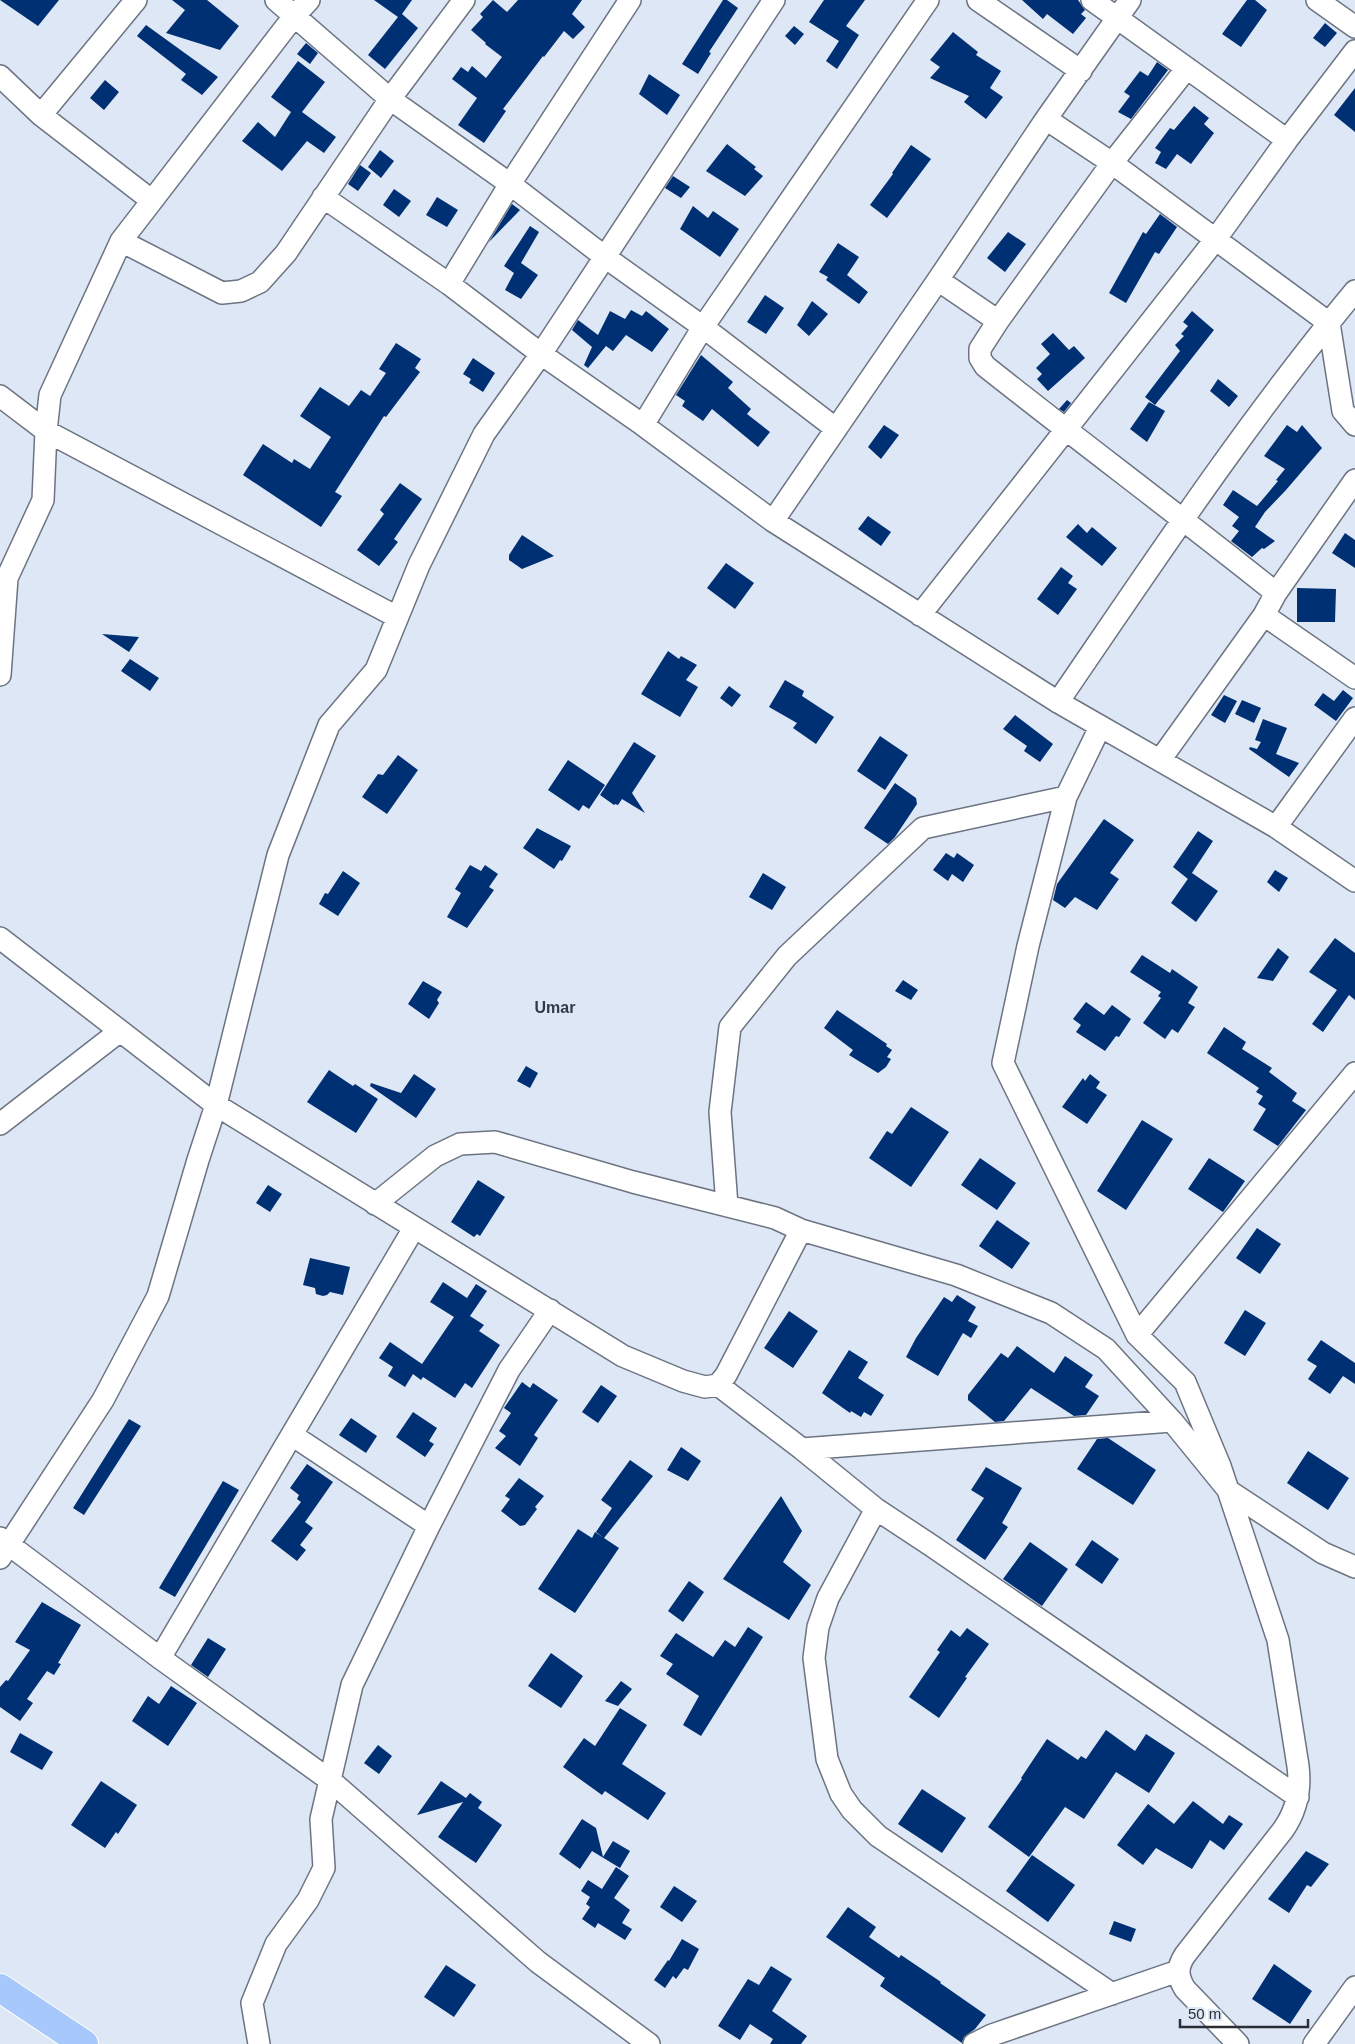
<svg xmlns="http://www.w3.org/2000/svg" width="1355" height="2044" viewBox="0 0 1355 2044" font-family="Arial,sans-serif">
<style>
.building{fill:#003074}
.lines{fill:none;stroke-linecap:round;stroke-linejoin:round}
.minor-casing{stroke:#6c7482;stroke-width:24}
.highway-casing{stroke:#fff;stroke-width:30}
.minor{stroke:#fff;stroke-width:21}
.highway{stroke:#a7c8fa;stroke-width:28}
.labels{text-anchor:middle;dominant-baseline:central;stroke-width:5;stroke-linejoin:round;paint-order:stroke}
.quarter-label{font-size:16px;font-weight:bold;fill:#323a46;stroke:#dde7f6}
</style>
<rect width="100%" height="100%" fill="#dde7f6"/>
<path class="building" d="M0 0H59L38 26Z
M172 0H207L239 26 220 50 166 33 185 10Z
M374 0H412L402 14 418 28 385 69 368 55 398 17Z
M493 0 507 12 518 0H582L572 14 585 27 573 39 564 31 544 57 543 56 503 109 506 111 484 143 458 125 477 98 452 79 461 67 468 72 472 66 486 78 502 57 485 44 486 43 471 30 483 17 480 14Z
M723 0H727L738 8 709 52 711 53 698 74 682 64Z
M824 0H865L846 26 859 35 837 69 826 61 839 41 809 22Z
M1022 0H1078L1085 10 1081 14 1086 18 1073 34 1047 14 1043 19Z
M1247 0H1255L1267 10 1241 47 1222 34Z
M1325 23 1337 33 1325 47 1313 38Z
M146 25 218 77 202 95 181 80 186 74 137 36Z
M794 26 804 34 795 45 785 36Z
M953 32 978 52 976 55 1001 71 990 88 1003 97 986 119 964 102 969 96 930 78 940 67 930 60Z
M306 43 318 53 310 64 297 54Z
M298 61 325 82 302 112 336 137 324 153 307 141 282 171 242 141 258 122 275 137 291 112 271 97Z
M1157 62 1168 70 1131 119 1118 112 1130 96 1124 92 1140 71 1148 76Z
M649 74 680 95 667 115 639 94Z
M105 80 119 92 104 110 90 98Z
M1355 88V132L1334 115Z
M1194 106 1209 118 1204 124 1214 133 1191 164 1177 154 1166 169 1155 163 1161 152 1155 148 1170 128 1174 130Z
M727 144 756 167 754 169 763 176 745 196 706 171Z
M911 145 931 159 887 218 870 205 893 174 892 173Z
M380 150 394 161 381 178 368 167Z
M360 165 371 173 358 191 348 184Z
M673 176 690 187 681 198 665 188Z
M394 189 411 201 399 217 383 205Z
M437 197 458 210 447 227 426 215Z
M512 204 520 210 489 242Z
M693 206 708 218 713 211 739 229 720 257 680 229Z
M1160 214 1177 227 1159 254 1155 252 1126 303 1109 293 1143 232 1146 234Z
M530 226 539 232 521 263 538 275 521 299 505 290 514 273 504 266Z
M1008 232 1026 244 1005 272 987 258Z
M838 243 859 257 847 275 868 292 859 304 826 280 828 277 819 272Z
M765 295 784 308 766 334 747 322Z
M812 301 828 314 809 336 797 325Z
M631 310 642 316 646 311 669 329 652 352 626 335 613 351 606 346 588 368 584 365 592 347 572 330 578 320 598 335 610 311 625 319Z
M1192 311 1214 330 1155 405 1145 397 1180 351 1175 345 1184 336 1181 334 1188 326 1183 322Z
M1053 333 1069 350 1074 346 1085 358 1048 391 1037 379 1042 374 1036 368 1050 354 1041 344Z
M396 343 421 359 415 368 420 372 386 417 384 416 335 492 342 496 321 527 243 475 263 444 292 463 294 459 310 469 331 437 300 416 320 387 349 406 361 390 370 396 386 373 379 369Z
M701 355 733 382 728 388 751 409 747 414 770 432 758 447 712 409 703 421 682 406 685 401 676 395Z
M473 358 495 373 483 392 469 383 471 379 463 374Z
M1218 379 1238 396 1229 407 1210 391Z
M1067 400 1071 403 1064 412 1059 409Z
M1149 402 1165 411 1147 442 1130 429Z
M884 425 899 435 881 459 868 447Z
M1287 425 1297 432 1302 425 1322 448 1286 490 1265 512 1255 527 1275 541 1264 549 1262 548 1252 557 1231 541 1239 531 1232 526 1239 517 1223 505 1233 490 1257 506 1278 481 1276 480 1285 469 1264 456Z
M400 483 422 499 394 539 398 542 379 566 357 550 384 514 380 510Z
M868 516 891 532 881 546 858 529Z
M1078 524 1087 533 1092 527 1117 548 1102 566 1066 537Z
M1345 533 1355 540V568L1332 553Z
M522 535 554 556 522 569 509 560V555Z
M726 563 754 583 735 609 707 588Z
M1061 567 1073 576 1068 583 1077 589 1058 615 1037 599Z
M1297 588 1336 589 1335 622H1297Z
M102 634 139 637 129 652Z
M668 651 679 659 681 656 697 665 686 680 698 687 680 717 641 694Z
M130 659 159 678 150 691 121 671Z
M785 680 804 691 802 696 834 717 816 744 793 728 797 723 769 707Z
M729 686 741 695 732 707 720 698Z
M1343 690 1353 698 1336 721 1314 705 1323 693 1334 701Z
M1224 695 1237 701 1225 723 1211 715Z
M1242 700 1261 708 1254 723 1235 714Z
M1015 715 1053 744 1040 762 1024 751 1027 746 1003 729Z
M1263 719 1287 728 1276 754 1299 763 1289 777 1249 749 1250 747 1257 749 1261 742 1255 740Z
M880 736 908 755 885 790 857 771Z
M634 742 656 756 632 793 645 813 622 799 618 805 615 804 614 805 600 795Z
M398 755 418 770 387 814 362 797 378 774 383 775Z
M568 760 605 785 589 809 583 805 579 811 548 790Z
M895 783 916 798 917 804 895 837 888 844 864 828Z
M1104 819 1134 840 1110 873 1119 879 1097 910 1075 897 1065 908 1053 900 1057 884Z
M537 828 571 846 562 861 560 860 554 869 523 848Z
M1198 831 1213 841 1188 879 1173 867Z
M946 853 954 858 957 853 974 865 963 882 952 874 948 881 933 870Z
M470 865 481 871 485 865 498 874 489 887 494 890 467 928 447 917 461 893 455 889Z
M1275 870 1288 878 1279 892 1267 882Z
M343 871 360 883 338 916 319 904 325 893 328 894Z
M763 873 786 887 772 910 749 897Z
M1192 873 1218 891 1196 922 1171 903Z
M1335 938 1355 953V1000L1349 995 1323 1032 1312 1024 1337 990 1309 972Z
M1278 948 1289 957 1273 981 1257 978Z
M1142 955 1170 973 1172 969 1198 987 1188 1003 1195 1007 1178 1033 1172 1029 1165 1039 1143 1023 1161 998 1158 996 1161 992 1130 972Z
M903 980 918 990 911 1000 895 991Z
M423 981 442 992 437 1000 439 1003 429 1019 408 1004Z
M1086 1002 1104 1015 1112 1005 1131 1019 1119 1037 1116 1036 1105 1051 1076 1032 1081 1025 1073 1019Z
M837 1010 887 1044 886 1046 892 1050 887 1057 891 1059 886 1067 878 1073 849 1055 853 1050 824 1028Z
M1224 1027 1246 1042 1242 1049 1272 1068 1269 1072 1297 1093 1292 1101 1306 1110 1278 1146 1253 1130 1266 1109 1258 1104 1263 1096 1256 1092 1259 1088 1207 1053Z
M526 1066 538 1073 530 1088 517 1081Z
M329 1070 353 1086 355 1084 378 1099 356 1133 307 1102Z
M414 1074 436 1089 416 1118 370 1086 371 1083 401 1093Z
M1090 1074 1100 1082 1096 1088 1107 1095 1087 1124 1062 1107 1083 1078 1085 1081Z
M911 1107 949 1132 911 1187 869 1158 887 1131 892 1134Z
M1142 1120 1173 1139 1126 1210 1097 1191Z
M980 1158 1016 1183 997 1210 961 1185Z
M1209 1158 1245 1181 1223 1212 1188 1189Z
M478 1180 505 1197 480 1236 477 1234 474 1237 451 1222Z
M268 1185 282 1194 270 1212 256 1203Z
M997 1220 1030 1243 1012 1269 979 1246Z
M1257 1228 1281 1244 1260 1274 1236 1258Z
M310 1258 350 1267 343 1295 330 1292 327 1295 323 1296 316 1294 315 1288 303 1285Z
M443 1282 467 1298 476 1284 487 1291 470 1316 484 1325 479 1331 500 1345 472 1388 465 1383 455 1398 423 1377 421 1380 413 1374 405 1387 388 1376 393 1367 379 1358 390 1342 422 1364 454 1317 430 1302Z
M957 1295 976 1307 968 1321 978 1326 971 1338 963 1333 938 1376 906 1357 916 1338 944 1297 952 1302Z
M1245 1310 1266 1323 1245 1356 1224 1343Z
M789 1311 818 1331 793 1368 764 1348Z
M1321 1340 1355 1363V1384L1343 1376 1330 1394 1308 1379 1317 1366 1307 1360Z
M1017 1346 1054 1373 1065 1356 1093 1375 1085 1387 1099 1396 1086 1415 1074 1416 1031 1388 1004 1421 995 1422 968 1400V1395L1001 1353 1008 1358Z
M849 1350 868 1362 858 1378 884 1395 871 1416 864 1412 861 1417 851 1411 850 1413 822 1393Z
M522 1382 530 1388 533 1383 558 1400 534 1435 538 1438 520 1466 495 1448 506 1436 499 1431 511 1413 504 1408Z
M601 1385 617 1396 598 1423 582 1412Z
M413 1412 437 1428 429 1441 434 1444 425 1457 396 1437Z
M351 1418 377 1436 366 1453 339 1435Z
M129 1419 141 1426 84 1515 73 1508Z
M1108 1438 1156 1470 1133 1505 1077 1469 1097 1439Z
M681 1447 701 1461 688 1481 667 1470Z
M1308 1451 1349 1478 1328 1510 1287 1483Z
M630 1460 653 1476 604 1538 596 1532 612 1508 601 1500Z
M307 1464 333 1482 305 1522 313 1528 300 1545 306 1550 297 1561 271 1541 301 1502 297 1499 299 1495 290 1488Z
M986 1467 1022 1488 1002 1523 1008 1527 985 1560 956 1540 984 1498 971 1490Z
M519 1478 544 1496 535 1507 537 1509 525 1525 520 1526 501 1511 510 1499 505 1496Z
M223 1481 239 1490 175 1597 159 1588Z
M781 1496 802 1531 783 1562 811 1585 789 1620 723 1579Z
M578 1529 592 1538 595 1532 619 1548 575 1613 538 1589Z
M1092 1540 1119 1559 1102 1584 1075 1565Z
M1030 1542 1068 1569 1042 1606 1003 1579Z
M689 1581 704 1592 683 1622 668 1611Z
M42 1602 81 1625 58 1663 61 1664 54 1675 47 1671 27 1699 33 1703 20 1721 0 1707V1687L6 1680 8 1681 30 1650 15 1642Z
M748 1627 763 1637 701 1736 683 1725 699 1696 666 1674 673 1664 660 1656 676 1633 713 1657 725 1640 735 1647Z
M967 1628 989 1644 965 1677 967 1678 939 1718 909 1697 940 1652 937 1650 951 1630 960 1637Z
M208 1638 226 1649 208 1677 191 1665Z
M551 1653 583 1676 561 1708 528 1686Z
M621 1681 632 1689 618 1706 605 1701Z
M171 1686 197 1703 168 1746 132 1721 148 1696 159 1704Z
M620 1708 647 1725 622 1764 666 1793 648 1820 605 1791 602 1795 563 1767 584 1738 595 1746Z
M1106 1730 1135 1751 1146 1734 1175 1753 1149 1793 1116 1772 1084 1819 1065 1807 1029 1857 988 1827 1022 1779 1021 1778 1047 1739 1078 1760 1081 1756 1086 1759Z
M20 1733 53 1752 42 1770 10 1752Z
M378 1745 392 1756 379 1774 364 1763Z
M101 1781 137 1805 118 1834 116 1832 105 1848 71 1825Z
M441 1781 466 1798 470 1793 482 1802 478 1808 502 1825 476 1863 438 1837 463 1802 417 1815Z
M922 1789 966 1818 942 1853 898 1824Z
M1193 1801 1223 1824 1229 1815 1243 1824 1224 1850 1210 1840 1192 1869 1156 1848 1143 1865 1117 1845 1148 1804 1174 1824Z
M582 1819 596 1828 603 1857 613 1841 630 1851 620 1868 592 1851 580 1869 559 1854Z
M1306 1851 1329 1864 1311 1887 1307 1885 1289 1913 1268 1899Z
M1032 1855 1075 1885 1048 1922 1006 1891Z
M616 1867 629 1876 614 1898 630 1910 622 1923 632 1929 625 1940 598 1923 595 1928 582 1919 590 1907 586 1904 590 1897 581 1891 588 1880 602 1889Z
M674 1886 697 1901 682 1922 660 1907Z
M848 1907 876 1927 869 1937 899 1958 901 1955 941 1982 940 1983 986 2015 975 2029 964 2037 962 2043 880 1986 885 1978 826 1937Z
M1114 1921 1136 1929 1131 1942 1109 1934Z
M682 1939 699 1949 688 1970 684 1968 676 1979 673 1976 665 1988 654 1980 668 1960 669 1961Z
M1274 1964 1312 1991 1290 2024 1252 1999Z
M446 1965 476 1985 454 2017 424 1997Z
M771 1966 792 1979 772 2011 807 2036 801 2044H770L773 2039 750 2024 740 2040 718 2026 748 1979 759 1985Z"/>
<g class="lines">
<g class="minor-casing">
<path id="minor" d="M276 0 390 99 510 184 605 257 703 327 835 428
M978 0 1081 71
M1092 0 1287 140
M1317 0 1355 27
M1187 68 1112 163 998 321 980 349V358L985 366C1082 443 1180 516 1276 593
M0 76 41 115 136 0
M41 115 151 200
M1046 119 1112 163 1329 323 1343 411 1355 425
M323 197 449 284 541 354 643 425 773 521 1058 702 1276 827 1355 881
M121 241 222 293 241 291 260 282 286 253 390 99 464 0
M938 280 998 321
M449 284 510 184 630 0
M0 396 46 431 397 617
M643 425 703 327 928 0
M773 521 938 280 1046 119 1130 0
M920 615 1215 240 1287 140 1355 51
M1264 615 1355 678
M0 675 7 578 43 500 46 431 50 395 121 241 295 15 309 0
M1058 702C1153 563 1247 421 1355 291
M1100 727 1066 797 1028 946 1003 1063 1137 1335 1185 1382 1220 1466 1278 1640 1298 1766C1301 1790 1297 1810 1283 1830L1185 1955C1177 1967 1177 1976 1185 1989L1238 2044
M1160 760 1264 615 1276 593 1355 480
M1276 827 1355 718
M0 938 216 1105 623 1356 683 1381 705 1387 718 1385 726 1375 801 1230
M0 1124 120 1031
M375 1204 435 1156 460 1144 495 1142 633 1182 775 1218 801 1230 956 1275 1051 1313 1106 1349 1172 1421 1229 1491 1323 1553 1355 1567
M727 1206 720 1112 730 1027 787 956 923 828 1066 797
M1137 1335 1355 1073
M718 1385 802 1449 876 1509 932 1546 1298 1797
M292 1435 429 1526
M802 1449 1172 1421
M876 1509 828 1598 818 1627 814 1658 827 1759 841 1794 852 1810 878 1836 1112 1994
M0 1538 160 1658 331 1781 538 1962 649 2044
M0 1558 103 1400 158 1296 198 1160 216 1105 278 855 329 725 376 670 419 565 484 434 541 354 774 0
M160 1658 414 1228
M259 2044 252 2003 276 1944 308 1900 324 1868 321 1819 352 1685 429 1526 509 1370 550 1310
M974 2044 992 2035 1178 1971
M1314 2044 1355 1987"/>
</g>
<g class="highway-casing">
<path id="highway" d="M0 1988 84 2044"/>
</g>
<use href="#minor" class="minor"/>
<use href="#highway" class="highway"/>
</g>
<g class="labels">
<g class="quarter-label">
<text x="555" y="1007">Umar</text>
</g>
</g>
<path d="M1180 2019v8h128v-8" fill="none" stroke="#2b2f35" stroke-width="2.5"/>
<text x="1188" y="2019" font-size="15" fill="#2b2f35" stroke="#dde7f6" stroke-width="4" paint-order="stroke">50 m</text>
</svg>
